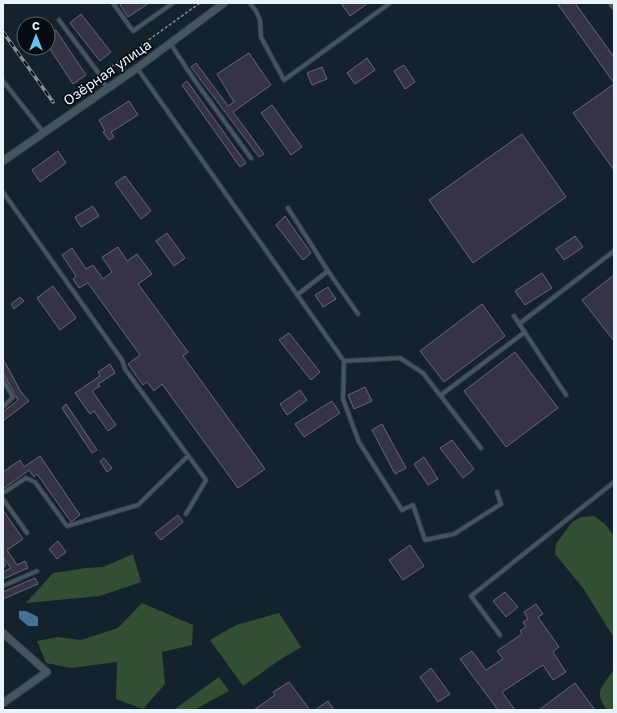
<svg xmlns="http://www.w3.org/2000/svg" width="617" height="713" viewBox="0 0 617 713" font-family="'Golos Text',sans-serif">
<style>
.green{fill:#334f33}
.water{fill:#497197}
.building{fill:#353344;stroke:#686678}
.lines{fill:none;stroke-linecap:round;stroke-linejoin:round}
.service-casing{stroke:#353e47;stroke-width:5.5}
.minor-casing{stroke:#353e47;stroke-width:9}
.path{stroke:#818d96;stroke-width:1.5;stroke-dasharray:3 2;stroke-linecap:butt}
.service{stroke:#445461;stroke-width:3.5}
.minor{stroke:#445461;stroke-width:7}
.rail-casing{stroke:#838f98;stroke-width:3.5}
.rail{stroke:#060b10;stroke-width:2;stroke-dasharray:6;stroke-linecap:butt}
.labels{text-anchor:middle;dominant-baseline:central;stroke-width:3.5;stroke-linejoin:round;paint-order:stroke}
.street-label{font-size:14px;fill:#e9f3fa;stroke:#060b10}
</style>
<rect width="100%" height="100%" fill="#14222d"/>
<path class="green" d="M594 516 605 524 614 536V638L583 588 555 554 556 544 572 522 581 517Z
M133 554 141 582 100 596 26 603 53 573 86 568 103 567Z
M142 603 193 625 192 645 162 652 165 684 143 709 116 699 117 662 71 668 46 663 37 641 58 637 81 640 118 628Z
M279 613 301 647 278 661 243 686 210 640 236 625Z
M614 669V710H607C592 690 604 686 614 669Z
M219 677 229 691 194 710 175 709Z"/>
<path class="water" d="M19 611H26L38 617V626H28L19 618Z"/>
<path class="building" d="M123 3H149L128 17 120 5Z
M341 3H368L350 16Z
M557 3H575L614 57V83Z
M81 14 111 52 100 61 70 23Z
M56 30 86 75 73 84 48 46V35Z
M249 53 271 85 233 112 264 154 259 157 191 67 196 63 228 106 234 102 217 74Z
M367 58 375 70 355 84 347 73Z
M404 65 415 82 405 89 394 71Z
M322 67 327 79 312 85 307 73Z
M187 81 246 163 240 167 182 85Z
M614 84V170L573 113Z
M129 101 138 115 111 132 114 137 109 140 103 132 105 131 99 120Z
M272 105 302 147 291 155 261 113Z
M522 134 566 197 473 263 429 200Z
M58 151 66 163 40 182 32 170Z
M125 176 151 211 141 219 115 183Z
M93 206 99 216 81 227 75 217Z
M285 216 311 253 303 260 276 225Z
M167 233 185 258 174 266 156 241Z
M575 236 583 247 564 260 556 249Z
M118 247 127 261 137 254 152 274 138 284 188 352 183 356 265 469 238 488 162 384 154 391 147 382 143 385 128 364 140 355 88 283 79 288 73 279 76 276 62 255 72 248 86 269 93 265 103 279 112 272 102 257Z
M542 273 552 288 525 305 515 291Z
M614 275V341L582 300Z
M53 286 76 318 60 330 37 298Z
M328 287 336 299 323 307 315 295Z
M20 297 24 301 14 309 11 304Z
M482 304 505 336 444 382 420 351Z
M289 333 320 372 311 380 279 340Z
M515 352 558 408 506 447 464 391Z
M3 359 21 392 29 401 3 421V412L18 400 3 373Z
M110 364 115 373 98 384 100 386 92 391 116 425 108 431 94 411 90 414 75 393 100 376 98 372Z
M365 387 372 401 354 409 348 395Z
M300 390 307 400 287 415 280 404Z
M332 401 340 413 304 437 295 424Z
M66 404 97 450 92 453 62 408Z
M382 424 406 468 395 474 372 430Z
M452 440 474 469 463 478 440 448Z
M40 456 80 515 71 522 37 474 34 477 29 470 3 489V472L20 460 24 467Z
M424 457 438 479 428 485 414 464Z
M104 458 112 468 107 472 100 461Z
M3 510 23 539 7 550 17 565 25 561 28 568 3 579V572L11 568 3 557Z
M178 515 183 522 161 540 155 533Z
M58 541 66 552 57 559 49 549Z
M410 545 424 566 403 580 389 560Z
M35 578 38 584 3 599V592Z
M505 592 518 607 506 617 493 601Z
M536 604 543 614 538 617 559 647 553 652 566 672 553 680 543 665 502 692 515 710H498L460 659 472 651 486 670 503 659 497 651 522 634 520 631 526 627 523 622 528 619 524 612Z
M431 668 450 694 438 702 420 677Z
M289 682 310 710H254L275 695 273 692Z
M575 683 595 710H539Z
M328 701 334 710H315Z"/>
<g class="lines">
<g class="service-casing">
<path id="service" d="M113 3 133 31 173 3
M250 3 256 11 260 20 261 37 284 80 390 3
M59 20 100 75 107 89
M170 43 193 78 251 158
M137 68 344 361 343 399 359 442 402 510 413 505 425 540 454 534 501 504 497 492
M3 81 44 133
M3 192 122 360 125 369 206 480 186 514
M288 208 328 271 358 314
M297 295 328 271
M514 316 566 395
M519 324 614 251
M344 361 400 358 423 373 481 448
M3 380 13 397 3 407
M441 395 525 332
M3 493 26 478 35 482 67 526 138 505 188 456
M3 499 27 533
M3 563 4 565H3
M3 586 37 571
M500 635 471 596 614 482"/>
</g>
<g class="minor-casing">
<path id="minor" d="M612 3 614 6
M3 161 137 68 224 3
M3 633 47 672 3 703"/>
</g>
<path class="path" d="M104 72 200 3"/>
<use href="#service" class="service"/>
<use href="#minor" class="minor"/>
<g class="rail-casing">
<path id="rail" d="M3 32 53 102"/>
</g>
<use href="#rail" class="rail"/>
</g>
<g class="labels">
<g class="street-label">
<text transform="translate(107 72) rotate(-35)">Озёрная улица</text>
</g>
</g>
<rect width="617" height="713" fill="none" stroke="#e9f3fa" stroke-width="8"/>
<g transform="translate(36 36)"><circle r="19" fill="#060b10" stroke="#61686e"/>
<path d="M0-3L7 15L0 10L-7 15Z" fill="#67c4ef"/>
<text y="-6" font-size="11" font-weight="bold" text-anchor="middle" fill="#e9f3fa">С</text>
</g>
</svg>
